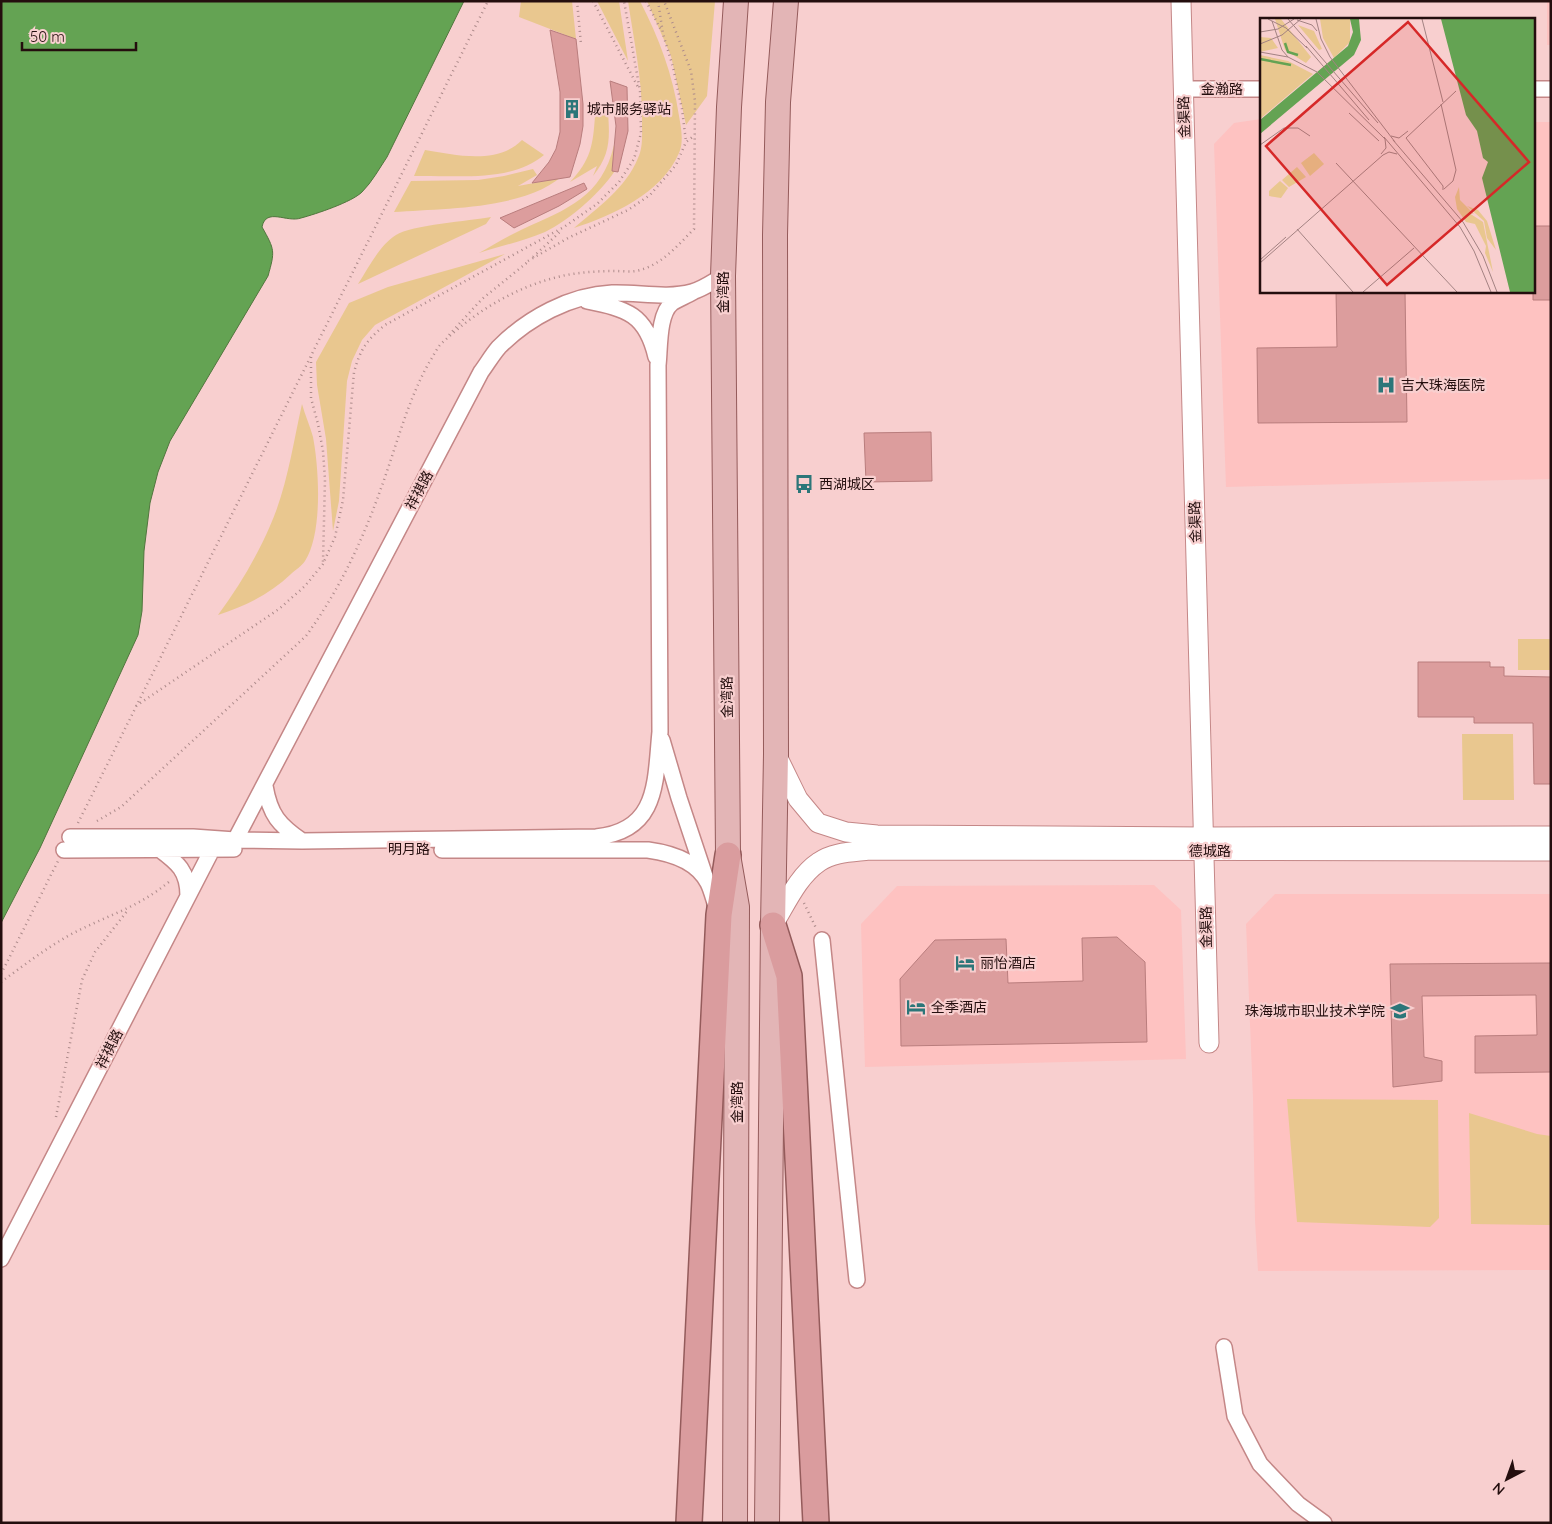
<svg xmlns="http://www.w3.org/2000/svg" width="1552" height="1524" viewBox="0 0 1552 1524" font-family="Quicksand,'Noto Sans SC',sans-serif">
<style>
.built{fill:#fec2c1}
.green{fill:#e9c78f}
.water{fill:#64a353;stroke:#51763e}
.building{fill:#dc9d9d;stroke:#b97d7d}
.lines{fill:none;stroke-linecap:round;stroke-linejoin:round}
.minor-casing{stroke:#c48787;stroke-width:18}
.tertiary-casing{stroke:#c48787;stroke-width:21}
.primary-casing{stroke:#945b5b;stroke-width:26}
.trunk-casing{stroke:#945b5b;stroke-width:28}
.path{stroke:#ad8b8b;stroke-width:2.5;stroke-dasharray:1 4;stroke-linecap:butt}
.minor{stroke:#fff;stroke-width:15}
.tertiary{stroke:#fff;stroke-width:19}
.primary{stroke:#e3b5b6;stroke-width:24}
.trunk{stroke:#da9c9e;stroke-width:25}
.labels{text-anchor:middle;dominant-baseline:central;stroke-width:4.5;stroke-linejoin:round;paint-order:stroke}
.street-label{font-size:14px;fill:#240e0e;stroke:#f8cfcf}
.poi-label{font-size:14px;fill:#240e0e;stroke:#f8cfcf;text-anchor:start}
.inset-river{fill:none;stroke:#64a353;stroke-width:2.5}
.inset-road{fill:none;stroke:#a38282;stroke-width:1}
.view{fill:#d62828;fill-opacity:0.15;stroke:#d62828;stroke-width:2.5}
.inset-edge{fill:none;stroke:#240e0e;stroke-width:2.5}
</style>
<rect width="100%" height="100%" fill="#f8cfcf"/>
<path class="built" d="M1547 1H1551V45H1547Z
M1261 119V291H1533V122H1551V479L1226 487 1214 144 1234 123Z
M1154 885 1181 910 1186 1059 865 1067 861 924 897 886Z
M1275 894H1551V1270L1258 1271 1255 1220 1253 1098 1246 924Z"/>
<path class="green" d="M521 1H572L576 39 519 17Z
M597 1H619L628 61Z
M628 1H640C659 38 673 75 679 116 681 127 684 142 679 153 662 193 612 216 574 228 597 208 626 188 638 158 643 148 642 135 642 124 643 82 634 42 628 1Z
M647 1H715L707 96 686 125 671 56Z
M608 113C610 139 610 155 593 176L597 166 570 182C591 160 593 145 595 116Z
M522 140 544 155C511 183 454 175 414 176L425 150C456 155 497 165 522 140Z
M614 145 618 166C604 190 570 220 545 232 524 241 500 246 479 253 493 245 508 236 523 229 567 209 602 197 614 145Z
M533 169 537 175 518 186 545 181 567 171C532 210 445 208 394 212L411 181 478 180 504 176Z
M491 217 486 224 358 284C369 267 379 246 396 235 411 225 470 221 491 217Z
M505 254 375 325 362 340 352 361 347 381 339 501 333 531 326 439 317 385 316 362 349 303 388 287Z
M302 404C305 415 310 426 313 437 319 468 323 533 305 561 302 566 295 570 291 574 270 594 246 606 218 615 239 587 256 558 270 526 287 488 293 444 302 404Z
M1518 639H1551V670H1518Z
M1462 734H1513L1514 800H1463Z
M1287 1099 1438 1100 1439 1218 1430 1227 1297 1222Z
M1469 1113 1537 1134 1551 1136V1225L1471 1224Z"/>
<path class="water" d="M1 1H464L387 157C379 169 372 182 362 192 352 202 316 214 301 218 287 223 266 207 262 227 275 250 275 251 268 276L170 441 158 472 150 503 144 551 142 611 138 635 40 848 1 923Z"/>
<path class="building" d="M550 30 576 39 583 104V126L580 144 570 177 532 183 549 162 556 149 560 132V92Z
M610 81 627 87 628 131 618 172 612 171 616 126Z
M584 183 587 189 559 206 514 228 500 218Z
M1533 226H1551V300H1533Z
M1336 291H1405L1407 422 1258 423 1257 348 1337 347Z
M931 432 932 481 866 482 864 433Z
M1418 662H1490V667H1504V676L1551 677V784H1534L1533 723H1474V717H1418Z
M1117 937 1145 962 1147 1042 901 1046 900 979 935 940 1006 939 1008 983 1083 981 1082 938Z
M1551 963V1072L1475 1073V1036L1537 1035 1536 995 1422 996 1424 1057 1442 1061V1081L1393 1087 1390 964Z"/>
<g class="lines">
<g class="minor-casing">
<path id="minor" d="M1183 89H1261
M1533 89H1551
M587 301C627 309 646 314 656 357
M662 740 679 798 705 876
M265 786C270 815 279 825 302 841
M70 837H193L235 840 302 841 596 837C659 831 655 781 660 732L658 365C660 349 658 314 672 303 678 299 686 296 693 292
M231 848 481 372C487 364 492 355 499 347 528 318 570 295 612 293 638 292 666 299 692 292 703 289 714 281 723 276
M159 849C178 863 188 871 188 896
M64 850 234 849
M442 850H648C670 853 697 861 708 883 712 891 714 901 717 909
M822 940 857 1280
M1 1259 216 842
M1224 1347 1235 1416 1260 1464 1298 1504 1324 1523"/>
</g>
<g class="tertiary-casing">
<path id="tertiary" d="M1181 1 1209 1043
M776 754 798 799 818 823 846 832 877 835 1204 837 1551 836
M773 925C786 904 798 876 819 862 833 852 853 852 869 850L1551 851"/>
</g>
<g class="primary-casing">
<path id="primary" d="M735 1523 737 907 728 855 723 276 729 107 736 1
M767 1523 773 925 776 754 775 235 778 102 786 1"/>
</g>
<g class="trunk-casing">
<path id="trunk" d="M773 925 789 976 816 1523
M689 1523 719 915 728 855"/>
</g>
<path class="path" d="M577 1 581 44
M593 1 639 89
M646 1 661 30
M658 1 663 34 673 67 682 109 686 142
M533 257 562 230
M528 261 568 238 628 210 650 195 676 165 686 142 695 135
M449 335 482 299 529 261
M311 357V398L318 424 323 451 325 479 323 562
M136 706 279 609 305 586 323 564 335 537 343 500 354 372C361 348 366 341 385 325L564 227 597 204 619 182 634 159 641 133 640 91 624 1
M97 821 121 807 306 636C338 592 362 542 380 491 396 448 407 401 430 361 434 355 437 347 443 342 478 309 524 282 572 274 586 272 600 271 614 271 621 271 629 272 636 271 661 266 677 246 694 229L695 101 691 71 664 1
M78 823 488 1
M804 903 816 928
M1 974 58 861
M1 982C23 966 45 949 68 936 104 916 137 909 170 881
M56 1117 82 980 95 952 128 910"/>
<use href="#minor" class="minor"/>
<use href="#tertiary" class="tertiary"/>
<use href="#primary" class="primary"/>
<use href="#trunk" class="trunk"/>
</g>
<defs>
<g id="building-bare" transform="scale(1.5)"><path d="M-4-6H4V6H1V3H-1V6H-4ZM-2.5-4.3h1.7v1.8h-1.7ZM.8-4.3h1.7v1.8H.8ZM-2.5-1h1.7V.8h-1.7ZM.8-1h1.7V.8H.8Z" fill="#2c7679" stroke="#f8cfcf" stroke-width="2.5" paint-order="stroke"/></g>
<g id="hospital-bare" transform="scale(1.5)"><path d="M-5-5h3v3.5h4V-5h3V5h-3V1.5h-4V5h-3Z" fill="#2c7679" stroke="#f8cfcf" stroke-width="2.5" paint-order="stroke"/></g>
<g id="bus-bare" transform="scale(1.5)"><path d="M-5-6H5V4H4V6H2V4H-2V6H-4V4H-5ZM-3.5-4V0h7V-4ZM-3.5 1.2v1.5H-2V1.2ZM2 1.2v1.5H3.5V1.2Z" fill="#2c7679" stroke="#f8cfcf" stroke-width="2.5" paint-order="stroke"/></g>
<g id="hotel-bare" transform="scale(1.5)"><path d="M-6-4.5h1.5V1H6V5H4.5V3h-9V5H-6ZM-4 0a1.8 1.8 0 1 1 3.6 0ZM.5 0V-2.5h3Q6-2.5 6 0Z" fill="#2c7679" stroke="#f8cfcf" stroke-width="2.5" paint-order="stroke"/></g>
<g id="university-bare" transform="scale(1.5)"><path d="M0-5L7-2L0 1L-7-2ZM-4 1L0 2.5L4 1V4Q0 6-4 4Z" fill="#2c7679" stroke="#f8cfcf" stroke-width="2.5" paint-order="stroke"/></g>
</defs>
<g fill-rule="evenodd">
<use href="#building-bare" x="572" y="109"/>
<use href="#hospital-bare" x="1386" y="385"/>
<use href="#bus-bare" x="804" y="484"/>
<use href="#hotel-bare" x="965" y="963"/>
<use href="#hotel-bare" x="916" y="1007"/>
<use href="#university-bare" x="1400" y="1011"/>
</g>
<g class="labels">
<g class="street-label">
<text x="1222" y="89">金瀚路</text>
<text transform="translate(1184 117) rotate(-92)">金渠路</text>
<text transform="translate(723 292) rotate(-90)">金湾路</text>
<text transform="translate(419 490) rotate(-62)">祥祺路</text>
<text transform="translate(1195 522) rotate(-92)">金渠路</text>
<text transform="translate(727 697) rotate(-91)">金湾路</text>
<text x="409" y="849">明月路</text>
<text x="1210" y="851">德城路</text>
<text transform="translate(1206 927) rotate(-91)">金渠路</text>
<text transform="translate(109 1049) rotate(-63)">祥祺路</text>
<text transform="translate(737 1102) rotate(-90)">金湾路</text>
</g>
<g class="poi-label">
<text x="587" y="109">城市服务驿站</text>
<text x="1401" y="385">吉大珠海医院</text>
<text x="819" y="484">西湖城区</text>
<text x="980" y="963">丽怡酒店</text>
<text x="931" y="1007">全季酒店</text>
<text x="1385" y="1011" text-anchor="end">珠海城市职业技术学院</text>
</g>
</g>
<g transform="translate(1260 18)">
<rect width="275" height="275" fill="#f8cfcf"/>
<path d="M15 1H21L51 39 46 45 25 32ZM60 1H90V24L74 40 63 20ZM38 7 54 13 62 31 59 32ZM0 19 11 20 18 30 0 34ZM0 37 28 43 53 56 0 101ZM54 135 64 146 50 158 41 145ZM37 149 46 159 29 169 22 162ZM20 163 28 170 21 180 9 178V173ZM199 169 200 182 214 196 209 195 223 204 233 254 225 235 226 228 215 206 206 204 197 191 195 179ZM207 188 218 192 227 203 236 232 227 220 224 203Z" fill="#e9c78f"/>
<path d="M90 1H99L100 12 101 22 94 37 0 116V102L88 28 93 14ZM181 1H275V274H250L222 160 228 144 223 140 217 113 206 97Z" fill="#64a353"/>
<path class="inset-river" d="M25 25 28 34 38 37M0 41 31 47"/>
<path class="inset-road" d="M8 1 26 10 47 30M28 1 118 105M56 1 61 21 70 39 135 124M162 1 183 84M37 2 52 7 57 13M12 3 22 32 28 39M0 14 18 11 34 1M0 26 22 17 41 1M46 28 109 102M0 34 28 39 57 54 125 121M181 86 196 152 193 163 184 171M89 95 119 123M131 118 139 120 148 113M124 119 200 209 214 233 231 274M133 122 203 204 223 238 237 274M0 127 24 110H38L50 118M121 136 126 130 125 121M76 145 197 274M183 172V168L146 120 196 73M37 211 93 274M0 242 26 219M0 245 123 137 129 134 137 136M103 274 154 230"/>
<path class="view" d="M148 4 269 144 127 267 6 128Z"/>
<rect width="275" height="275" class="inset-edge"/>
</g>
<rect width="1552" height="1524" fill="none" stroke="#240e0e" stroke-width="5"/>
<g transform="translate(1507 1479) rotate(221)" stroke="#f8cfcf" stroke-width="4" paint-order="stroke">
<path d="M0-4L9 19L0 12L-9 19Z" fill="#240e0e"/>
<text y="-8" font-size="14" font-weight="bold" text-anchor="middle" fill="#240e0e">N</text>
</g>
<path d="M22 42v8h114v-8" fill="none" stroke="#240e0e" stroke-width="2.5"/>
<text x="30" y="42" font-size="15" fill="#240e0e" stroke="#f8cfcf" stroke-width="4" paint-order="stroke">50 m</text>
</svg>
